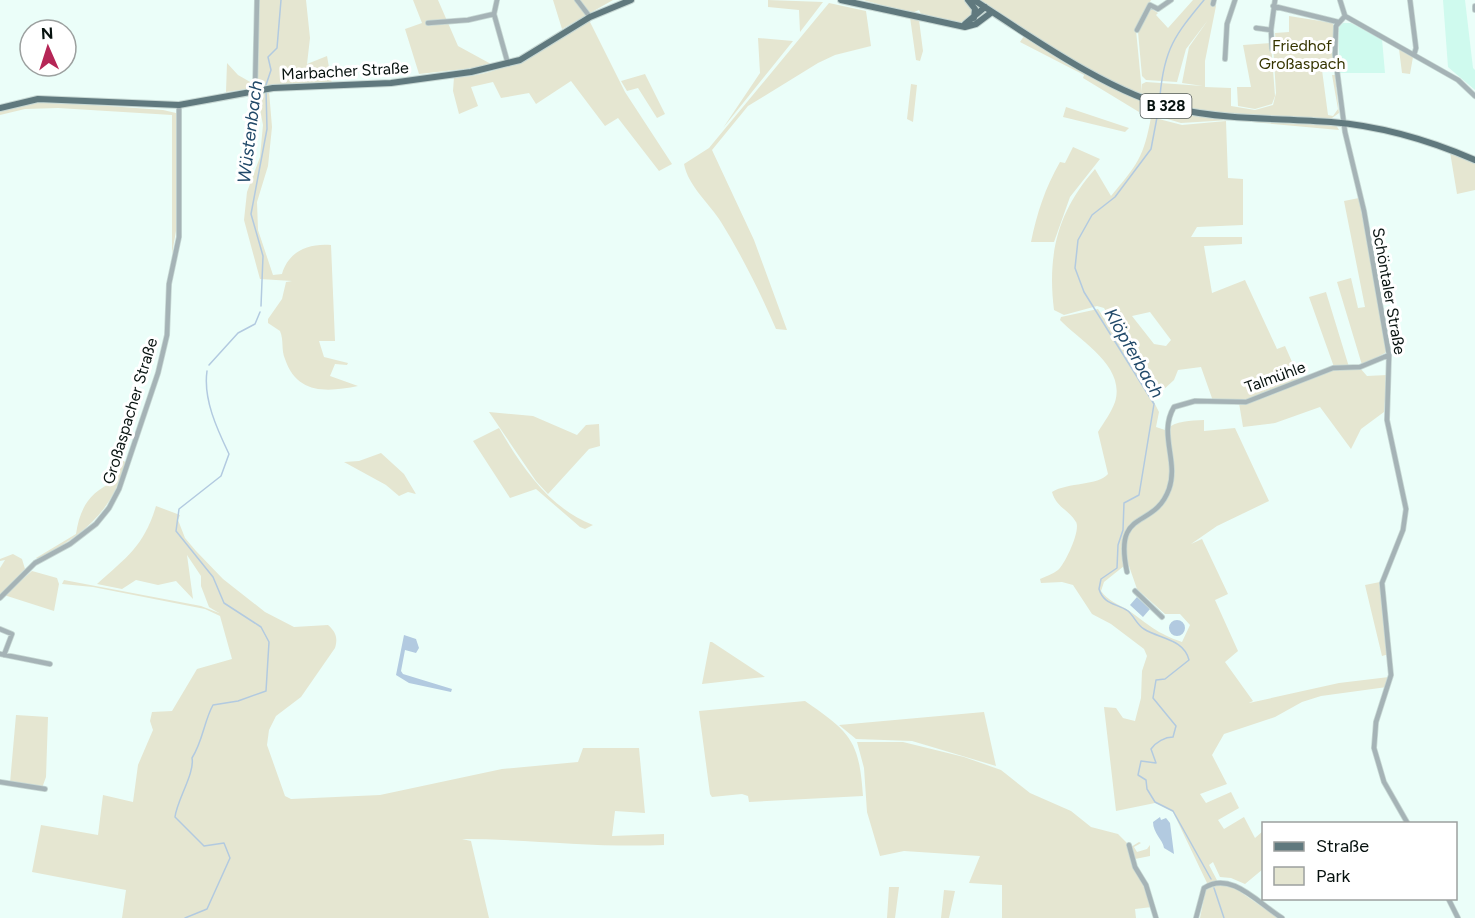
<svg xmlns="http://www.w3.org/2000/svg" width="1475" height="918" viewBox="0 0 1475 918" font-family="Figtree,sans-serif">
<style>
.built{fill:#cffaee}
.green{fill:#e5e6d1;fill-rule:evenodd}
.water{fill:#b2cae0}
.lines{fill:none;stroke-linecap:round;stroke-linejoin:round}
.stream{stroke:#b2cae0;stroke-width:1.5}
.minor-casing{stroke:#c7d8d4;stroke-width:6}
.major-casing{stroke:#c7d8d4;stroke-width:8}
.minor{stroke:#a5b3b6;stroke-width:4.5}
.major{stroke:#60797e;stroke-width:6}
.labels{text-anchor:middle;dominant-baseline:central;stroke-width:6;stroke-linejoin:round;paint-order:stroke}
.shield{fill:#fff;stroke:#515957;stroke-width:1.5}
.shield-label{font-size:15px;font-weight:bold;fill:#07120f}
.park-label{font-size:16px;fill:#363500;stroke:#fff}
.street-label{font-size:16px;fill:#07120f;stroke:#fff}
.water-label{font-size:18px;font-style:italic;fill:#214969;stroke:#fff}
</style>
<rect width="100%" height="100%" fill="#ebfef9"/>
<path class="built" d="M1443 0H1465L1473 68 1475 70V90L1448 67Z
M1343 23H1351L1382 39 1385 73H1340L1338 28Z"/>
<path class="green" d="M258 0H306L310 38 307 64 327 56 332 84 257 88Z
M413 0H438L458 46 491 64 482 67 419 74 405 29 422 23Z
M553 0H613L562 29Z
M768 0 823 2 800 32 799 10 768 7Z
M863 0H965L972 6 974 14 964 23 922 16 919 10 912 13Z
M979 0H1151L1136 30 1142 92V84L1146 82 1203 86 1182 83 1189 47 1208 20 1186 49 1177 82 1146 80 1142 76 1138 32 1150 8 1158 13 1156 15 1168 28 1193 0H1212L1216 6 1205 61V87L1231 88V106L1255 110 1273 105 1276 93 1273 44H1276L1275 33 1289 32V16L1333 23V69L1322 70 1328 115 1333 116 1338 109 1332 75H1335L1339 113 1332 118 1321 119C1277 116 1228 118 1184 108 1112 93 1041 40 979 0Z
M829 3 866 11 871 46 835 55 818 63 748 106 712 150 754 240 787 330 776 329C760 292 742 256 721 222 710 204 688 186 684 164L709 148Z
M910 17 919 20 923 51 920 61 916 60Z
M589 20 625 92 672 164 659 171 618 118 605 126 571 81 536 104 529 93 501 98 493 82 471 87 478 106 459 114 453 91 454 77C502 78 548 43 589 20Z
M1024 36 1070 66 1140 100 1139 112 1083 78 1084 75 1020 42Z
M758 38 793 41 723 128 760 73Z
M1271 43 1275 96 1272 104 1255 109 1238 106 1237 87H1251L1243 45Z
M1399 49 1413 57 1410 74 1402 73Z
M227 63 238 75 252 83 253 88 226 92Z
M645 74 665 114 657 118 638 88 627 91 621 81Z
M911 84 917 85 913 122 907 119Z
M269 91 272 127 268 166 257 202 258 230 273 275 282 274C288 252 308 243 331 245L335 341H319L324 357 348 363 347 365 335 364 330 376 358 386C328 392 297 395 285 359 281 350 284 340 280 331L268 323V319L282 299 286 282 292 281 260 279 244 220 247 192 260 157 263 125 257 93Z
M40 101 163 110 176 113V231L172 254V115L58 108 25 109 0 115V111Z
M1142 101 1168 109 1336 125 1339 130 1230 120 1181 123 1144 112Z
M1066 107 1129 128 1125 132 1063 117Z
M1151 117 1182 125 1226 121 1228 178 1243 179V225L1197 227 1191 237H1242V244L1204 246 1212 293 1245 280 1277 349 1285 346 1300 380 1246 400 1213 401 1201 367 1178 370 1174 380 1162 391 1149 385 1104 308 1097 306 1064 315 1054 310C1047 254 1058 211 1095 169L1111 196C1137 165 1144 157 1151 117ZM1150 312 1171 340 1166 346 1154 344 1132 316Z
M1073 147 1100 159 1070 197 1054 242H1031C1037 213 1045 188 1060 162L1065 163Z
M1450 152 1475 164V190L1457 194Z
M1359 198 1387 349 1385 353 1362 365 1337 282 1351 278 1358 308 1365 307 1344 201Z
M1326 292 1349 367H1334L1309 297Z
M1098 309 1150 389 1163 395 1153 400 1159 412 1156 427 1165 430C1167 448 1173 469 1168 487 1157 526 1114 505 1124 566L1104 582 1101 591C1108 601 1118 604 1128 610 1149 625 1156 633 1182 642L1190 625 1180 614H1165L1137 589 1129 566H1126C1116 512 1154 527 1169 491 1177 472 1168 449 1166 430 1176 420 1190 421 1204 420V431L1235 428 1269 501 1217 526 1191 544 1202 539 1228 594 1215 600 1238 651 1225 662 1253 701 1249 703 1339 683 1389 677 1387 687 1321 696 1302 702 1275 717 1224 734 1212 755 1227 784 1200 794 1206 803 1231 792 1239 808 1218 820 1224 829 1244 817 1255 838 1263 831V869L1245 884 1231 878 1220 877 1213 862 1209 865 1219 884 1232 886 1278 918H1200L1207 883 1173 812 1155 803 1116 811 1104 707 1116 708 1123 718 1135 721 1141 698 1142 671 1147 656 1144 649 1111 624 1092 614 1073 585 1062 582 1041 583 1040 579C1046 576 1053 574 1058 570 1065 564 1081 530 1076 522 1069 510 1056 507 1052 492 1068 482 1098 486 1108 474L1098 432C1104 422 1111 413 1115 402 1126 366 1080 341 1060 320L1061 317Z
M1360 368 1367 376 1387 375 1384 412 1361 429 1351 449 1320 407 1275 423 1243 427 1239 403 1266 397 1332 370Z
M489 412 533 416 577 435 586 425 599 424 600 446 589 449 548 494 536 481Z
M499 428C522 467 549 508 593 525L585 529 580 527 536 489 510 498 473 441Z
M381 453 404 474 416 494 408 492 399 496 386 485 344 462 359 461Z
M123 461 126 462C110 515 86 531 40 559L36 558 76 534C80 507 90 492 115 481Z
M156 506 180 515 178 520 185 538 196 551 223 579 265 612 294 627 328 625C336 632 338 638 335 648L301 697 276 716 269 730 267 745 285 796 291 799 380 795 502 769 578 762 583 748H639L645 813 615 811 612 836 664 834V845C596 848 530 839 462 839L471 841 489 918H122L126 890 32 872 41 825 98 835 103 795 133 802 138 765 153 730 150 721 152 712 172 711 197 669 232 659 220 616 205 609 93 587 62 584 64 580 201 606 219 613 209 607 201 586V576L187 555 193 599 176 581 158 585 136 580 122 589 97 584C127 557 144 546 156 506Z
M13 554 22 559 25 569 0 595V568L5 560 0 561V559Z
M32 571 57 578 59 584 54 611 4 595Z
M1380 582 1389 654 1382 656 1365 585Z
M710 642H712L765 677 702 684Z
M805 701C851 733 859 740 863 796L749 802 748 796 742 794 712 797 710 794 699 711Z
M984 712 996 766 912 741 856 739 839 725Z
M16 715 48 717 46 777 42 788 10 783Z
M857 742H903L964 757 1001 770 1030 793 1071 811 1091 827 1118 834 1127 843 1152 907 1135 909 1136 918H1002V885L969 883 980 856 904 851 880 856 867 812 864 768Z
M1139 842 1141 843 1134 847 1137 852 1147 849 1150 845V856L1135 859 1131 847Z
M889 887H899L895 918H887Z
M944 890 955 891 949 918H941Z"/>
<path class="water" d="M1137 597 1150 609 1143 617 1130 605Z
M1169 628a8 8 0 1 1 16 0a8 8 0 1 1-16 0Z
M404 635 416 639 419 648 416 653 405 650 401 671 403 674 452 689 451 692 409 683 396 675Z
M1160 817 1161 820 1166 818 1170 823 1174 854 1164 848C1163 840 1153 833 1153 822Z"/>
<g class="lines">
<path class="stream" d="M266 85 271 70 268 57 277 48 281 0
M1160 96C1164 49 1175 35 1204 0
M1158 112 1151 149 1115 197 1092 215 1078 240 1075 268 1084 292 1154 404 1139 495 1124 503 1123 530 1118 545 1117 568 1101 579 1099 589C1104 605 1116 603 1128 611 1134 616 1137 625 1144 629 1160 639 1184 639 1189 660L1165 679 1156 680 1153 698 1176 726 1173 737C1165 737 1156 742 1151 749L1156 763 1141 761 1138 775 1146 780 1147 789 1155 802 1173 811 1211 879
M261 306 263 256 251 214 267 129 266 90
M209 365 238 333 255 324 260 312
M1214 888 1224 918
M185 918 207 909 230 858 224 843 204 846 175 817C177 800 195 773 192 758 203 741 204 721 213 705L238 701 266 691 269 642 261 627 224 603 213 577 176 531 179 509 221 476 229 454C217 429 203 399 207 371"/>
<g class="minor-casing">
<path id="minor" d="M497 0 494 14 508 64
M577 0 590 17
M1340 0 1345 16 1458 80 1475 96
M1410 0 1416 48 1414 55
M1213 4 1214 0
M1273 6 1338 22
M1475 6V10
M1345 16 1336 26 1335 55 1345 132 1364 211 1389 355 1387 420 1406 509 1403 530 1382 583 1391 675 1376 722 1374 748 1384 782 1408 824
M428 23 468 20 494 14
M1256 28 1271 30
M1137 30 1150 5 1158 9 1171 0
M1272 49 1271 30 1275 0
M1225 59 1227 24 1235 0
M255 91 257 0
M1127 572C1113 506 1154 531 1169 489 1179 461 1158 434 1174 407L1195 401 1246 402 1333 368 1360 367 1389 355
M1135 591 1162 617
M0 598 35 563 70 544 96 524 109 508 119 489 158 373 167 335 169 284 179 237V105
M0 629 12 634 4 655
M0 654 50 664
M0 782 45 789
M1129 845 1135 867 1146 885 1156 918
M1448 898 1458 918
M1196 918 1204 888C1231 870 1259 904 1282 918"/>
</g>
<g class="major-casing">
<path id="major" d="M841 0 965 27 976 24 992 12
M968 0 975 9 974 18
M974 0C1031 37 1111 94 1177 109 1227 120 1280 118 1331 122 1381 126 1429 140 1475 160
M965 24 985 7
M0 108 38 99 179 105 273 88 391 83 471 72 520 60 590 17 631 0"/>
</g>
<use href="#minor" class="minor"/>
<use href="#major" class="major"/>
</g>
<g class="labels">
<rect class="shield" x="1140.5" y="94" width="51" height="24" rx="4.5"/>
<g class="shield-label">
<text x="1166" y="106">B 328</text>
</g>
<g class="park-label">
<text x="1302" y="45">Friedhof<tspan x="1302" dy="18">Großaspach</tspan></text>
</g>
<g class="street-label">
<text transform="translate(345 71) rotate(-3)">Marbacher Straße</text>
<text transform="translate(1389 291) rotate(80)">Schöntaler Straße</text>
<text transform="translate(1275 377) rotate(-20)">Talmühle</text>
<text transform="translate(130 411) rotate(-73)">Großaspacher Straße</text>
</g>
<g class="water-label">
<text transform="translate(250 132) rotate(-83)">Wüstenbach</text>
<text transform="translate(1134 353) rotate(60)">Klöpferbach</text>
</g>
</g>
<rect x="1262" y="822" width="195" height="78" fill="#ffffff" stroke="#9ca09f" stroke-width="1.5"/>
<rect x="1274" y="842" width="30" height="9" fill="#60797e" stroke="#9ca09f" stroke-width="1.5"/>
<text x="1316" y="852" font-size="18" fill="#07120f">Straße</text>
<rect x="1274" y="867" width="30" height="18" fill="#e5e6d1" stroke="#9ca09f" stroke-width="1.5"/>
<text x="1316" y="882" font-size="18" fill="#07120f">Park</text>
<g transform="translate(48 48) rotate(357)"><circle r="28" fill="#ffffff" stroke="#9ca09f" stroke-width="1.5"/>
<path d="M0-4.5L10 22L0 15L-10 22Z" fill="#b52656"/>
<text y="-9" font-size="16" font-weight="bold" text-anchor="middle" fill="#07120f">N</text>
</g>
</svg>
